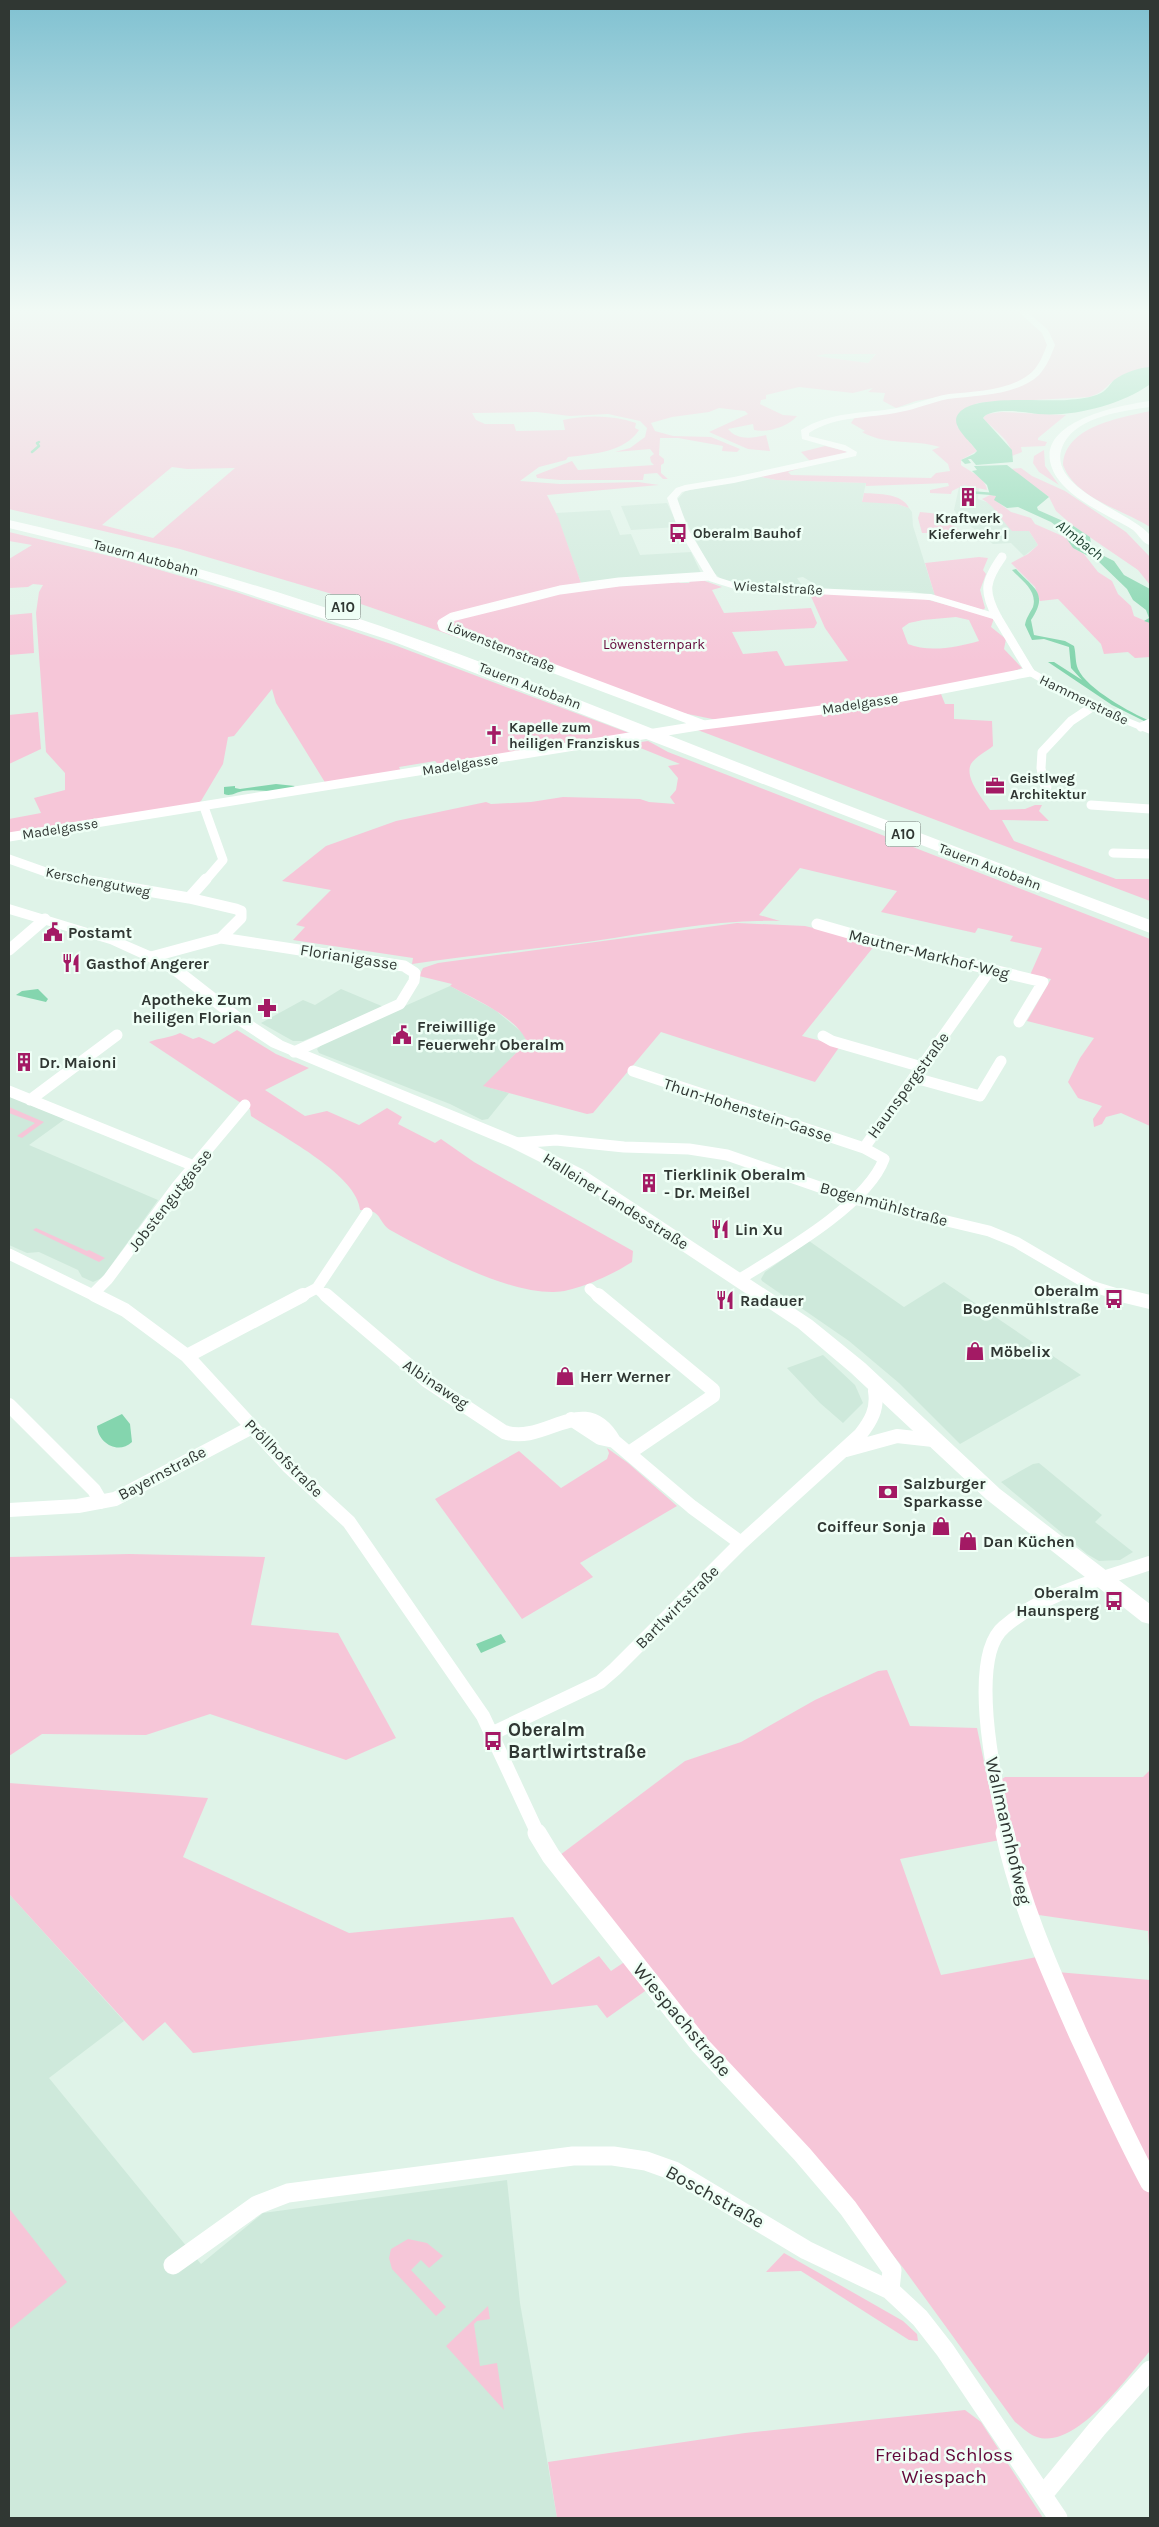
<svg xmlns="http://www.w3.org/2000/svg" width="1159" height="2527" viewBox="0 0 1159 2527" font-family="Karla,sans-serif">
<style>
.built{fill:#cee9db}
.green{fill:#f6c6d8;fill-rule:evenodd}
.water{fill:#84d5ae}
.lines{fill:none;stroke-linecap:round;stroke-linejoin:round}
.stream{stroke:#84d5ae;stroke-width:2.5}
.minor-far3{stroke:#fff;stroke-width:9}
.minor-far2{stroke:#fff;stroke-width:11}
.minor-far1{stroke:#fff;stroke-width:14}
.minor{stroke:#fff;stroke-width:19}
.tertiary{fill:#fff;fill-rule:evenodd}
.secondary{fill:#fff;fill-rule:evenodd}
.motorway{fill:#fff;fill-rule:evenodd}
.labels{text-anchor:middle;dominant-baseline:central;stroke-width:5;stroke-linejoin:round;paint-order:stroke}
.far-poi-label{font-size:14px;font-weight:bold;fill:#303733;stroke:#effff6;text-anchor:start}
.far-street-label{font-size:14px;fill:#303733;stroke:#effff6}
.far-park-label{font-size:14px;fill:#620739;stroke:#effff6}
.far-water-label{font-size:15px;font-style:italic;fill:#183c2c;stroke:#effff6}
.shield{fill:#effff6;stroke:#69736e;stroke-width:1}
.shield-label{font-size:15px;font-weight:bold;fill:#303733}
.poi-label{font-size:16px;font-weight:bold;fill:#303733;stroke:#effff6;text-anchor:start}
.street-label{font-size:16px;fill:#303733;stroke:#effff6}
.near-poi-label{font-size:19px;font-weight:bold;fill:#303733;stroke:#effff6;text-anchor:start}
.near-street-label{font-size:19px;fill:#303733;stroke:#effff6}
.near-park-label{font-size:19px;fill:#620739;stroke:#effff6}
</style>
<rect width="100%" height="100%" fill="#dff3e8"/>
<path class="built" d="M876 353 868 363 815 356 825 354Z
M756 476 776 480 866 483 862 501 897 504 909 508 912 512 913 526 935 596 909 591 823 589 803 577 797 578 804 588 740 586 722 580 710 569 676 501 685 491Z
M963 485 979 487 978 499 992 504 999 516 1029 531 1038 545 1024 556 1011 543 993 544 958 516 954 510 959 487Z
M667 503 678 525 677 527 631 530 621 506Z
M610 510 620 535 631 534 640 555 691 552 702 575 582 586 556 513Z
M450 986 495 1010 523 1033 526 1040 520 1049 484 1086 509 1093 488 1119 482 1120 450 1104 319 1053 317 1049 326 1041Z
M341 989 384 1007 303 1041H293L261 1023 303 1000 315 1005Z
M9 1096 65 1119 29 1145 158 1200 102 1278 93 1282 82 1277 78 1270 39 1252 27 1253 9 1245Z
M809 1241 904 1307 944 1282 1081 1375 960 1444 899 1383 849 1341 762 1281 761 1279 765 1272Z
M823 1355 855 1385 863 1403 843 1423 820 1403 787 1368Z
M1039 1463 1102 1515 1095 1522 1133 1552 1120 1560 1099 1561 1087 1554 1001 1482 1033 1464Z
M9 1894 124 2021 49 2078 201 2264 263 2213 507 2180 520 2303 557 2518H9Z"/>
<path class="green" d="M9 308H1150V367C1138 369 1127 372 1116 379 1104 387 1105 392 1089 397L977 403 957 426 977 451 961 460V465C969 471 986 478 987 490L964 485 952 491 951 494 930 493V490L949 486 948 483 866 486V483L776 480 756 476 798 466 801 468 788 472 791 475 931 478 936 473 950 471 948 464 932 450 940 447C914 439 887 446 862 432L865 431 851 423 855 417 886 413 950 395 916 401 896 408 883 401 885 393 868 392 873 388 853 393 799 387 766 395V399L761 400 760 404 783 415 797 416C788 427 767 433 754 430L753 424 728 429C738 441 753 438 766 435L770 451 748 449 709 432 748 414 745 411 719 408 709 412 672 417 651 423 655 431 673 436 711 437 740 449 737 452 722 451 723 446 678 438H660L659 455 664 459V463L661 465V473L668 479H663L657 473 644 474 643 480H560L537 478 536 475 572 461 578 470 654 465 651 462 650 457 654 454 650 449 615 452 630 448 645 437 647 428 640 421 608 414 570 416 537 412 472 413 476 420 485 424H514L516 431 565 430 563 420C587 415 612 415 636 423L635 428 639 430C625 452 593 454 568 457L566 460 539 467 520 481 560 484 638 482 659 485 547 495 558 517 582 586 440 620 437 623 439 628 462 637 459 638 332 594 180 549 9 509ZM825 354H876L868 363 816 356ZM172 467 187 469 235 468 153 538 102 525Z
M1150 411V527C1122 509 1076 499 1063 465 1065 426 1120 418 1150 411Z
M1002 412 1066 415 1038 438V440L1047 442 1045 446 1021 447 1022 452 1012 456C1012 440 992 429 983 418L987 414Z
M825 446 846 451 847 454 810 461 801 452Z
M1044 450 1045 466 1059 485 1039 472 1033 463 1034 456Z
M1021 468 1032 476 1065 491 1126 532 1150 557V585L1138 570 1072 525 1056 511 1049 497 1010 469Z
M864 493C878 494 902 493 909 508L897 504 862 502Z
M990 495 996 496 995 500 1011 512 1031 518 1035 524 1067 538 1073 548 1084 554 1098 572 1112 581 1118 594 1131 606 1134 616 1150 623V657L1135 658 1128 652 1104 654 1101 644 1058 599 1040 601 1035 587 1011 563 1028 554 1038 545 1029 531H1012C1001 520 995 506 982 499Z
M920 512 940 514 963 533H922L918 518Z
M9 532 118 558 236 592 397 646 629 733 439 765 435 761 399 767 401 771 326 784 276 703 272 689 234 736 228 737 223 764 201 801 195 805 9 835V819L41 813 34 798 65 790V773L46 752 36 613 39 592 43 585 33 584 28 587 9 588V559L32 545 9 541Z
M979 557 988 558 983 570 986 574 980 590 985 608 983 610 935 596 925 563Z
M699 579 722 587 712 590 724 613 811 608 817 623 814 628 732 632 743 654 777 651 785 666 848 661 825 628 809 592 918 597 994 618 991 627 1006 639 1004 649 1022 668 1006 674 860 703 722 721 683 713 447 626 446 622 551 593 676 580 680 583H689L691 580ZM956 617 969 620 979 641C958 647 929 653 908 644L902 628 909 623 923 620Z
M32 613 34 653 9 655V615Z
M941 694 945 704H954V719L992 721 993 746C987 751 975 757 971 764 964 778 983 799 990 810L1025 809 1035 805H1042L1039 811 1049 821 1002 820 1014 841 1116 879H1150V901L695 729Z
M38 712 41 749 9 764V715Z
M648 741 668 752 1150 939V1126L1121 1113 1106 1117 1102 1124 1094 1127 1093 1119 1102 1106 1078 1098 1068 1082 1080 1058 1094 1038 1027 1021 1051 979 1030 975 1042 948 1010 941 1013 936 978 928 975 933 881 912 897 891 800 868 759 915 780 921C717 919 657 932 594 941 534 949 473 955 412 964L413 958 293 940 305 927 296 925 331 890 282 881 326 846 396 821 486 802 491 804 531 802 563 797 640 799 649 802 675 804 670 797 676 790 678 778 668 766 680 764 638 747 634 743Z
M737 923 805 926 872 942 875 945 802 1036 840 1046 815 1082 661 1032 593 1113 587 1114 483 1086 520 1049 526 1040C515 1016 472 998 450 986L452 984 419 976 423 968 438 963Z
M237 1030 276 1054 309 1068 265 1090 305 1116 327 1111 359 1125 387 1108 402 1117 398 1124 435 1143 441 1139 474 1162 633 1251 632 1262C614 1274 575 1292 554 1292 506 1293 434 1254 392 1231 376 1222 384 1209 360 1210 358 1175 278 1134 251 1116L250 1109 149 1042C159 1038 169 1038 180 1033L193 1039 199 1037 214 1044Z
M9 1107 44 1122 22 1138 17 1136 35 1123 9 1113Z
M36 1228 87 1251 89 1250 105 1258 99 1262 33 1230Z
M607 1448 628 1463 677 1506 580 1563 593 1577 522 1619 435 1499 519 1451 561 1488 607 1459 609 1453Z
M129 1554 265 1557 251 1625 338 1633 396 1738 346 1760 210 1714 146 1735 42 1734 9 1756V1557Z
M887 1670 910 1726 977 1728 1000 1840 900 1859 941 1975 1037 1957 1116 2129 1150 2194V2351C1127 2377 1076 2450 1037 2437 1029 2435 1021 2426 1015 2422L904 2269 846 2196 701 2034 560 1855 685 1761 741 1742 815 1700 878 1671Z
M1150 1770V1963L1148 1931 1032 1914 1021 1878 1002 1779 1005 1777H1143Z
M9 1783 208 1798 183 1857 349 1933 513 1917 552 1985 599 1956 611 1971 626 1961 648 1989 607 2018 597 2005 193 2053 165 2022 143 2041 9 1894Z
M1057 1972 1150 1980V2172Z
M9 2208 67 2282 9 2330Z
M408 2239 427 2243 443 2256 429 2268 421 2260 411 2270 446 2307 436 2316 392 2269 389 2258 391 2249Z
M784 2253 903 2321 917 2334 918 2341 909 2340 801 2271 766 2272Z
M488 2306 490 2319 477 2321 474 2324 480 2366 497 2363 504 2410 446 2346Z
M965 2410 981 2422 1043 2518H557L548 2462 745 2433Z"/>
<path class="water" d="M1150 367 1149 385C1120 405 1074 417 1038 414 1026 412 991 407 983 418L1012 450 1013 462 976 465 971 459H968L971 463 965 464 961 460 974 454 977 451C971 441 948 425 959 413 974 394 1043 402 1067 400 1078 399 1091 398 1101 393 1107 390 1110 384 1114 380 1125 372 1138 368 1150 367Z
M1007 465 1049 497 1037 507 1038 510 1072 525 1090 537 1091 544 1100 554 1114 561 1124 575 1150 589V623L1144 621 1149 618 1146 610 1133 600 1127 589 1098 561 1073 548 1060 529 1051 522 1018 507 1007 508 994 500 996 496 990 495 987 485 972 471 977 470 974 466Z
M1016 569C1034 589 1049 593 1031 620L1034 635 1065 641 1074 646C1076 653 1075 662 1078 669 1087 689 1131 713 1150 721V724L1112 705 1048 662H1054L1082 680 1071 668 1069 647 1044 639 1032 640 1025 625C1026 618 1030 613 1033 607 1038 591 1021 580 1012 570Z
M276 784 295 786C281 796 258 788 243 791 236 792 231 797 224 794V787L235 786V788L240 789Z
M38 989 48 999 46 1002 16 995 22 991Z
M122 1414 130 1424 132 1442C118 1455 98 1443 97 1426Z
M501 1634 506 1642 481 1653 476 1644Z"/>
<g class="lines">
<path class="stream" d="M32 452 39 446 37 443 39 442
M967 492 994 494"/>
<path class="minor-far3" d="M997 617C983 591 985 581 1002 557
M704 725 443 627 442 623 452 617 560 590 619 582 709 576
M1141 727 1150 723
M1047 787 1044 784 1041 768 1042 752 1071 721 1092 707
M1091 805 1150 809
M204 807 223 860 205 881
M9 837 704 725 861 705 1030 672
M1113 853 1150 854
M9 859 57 876 85 881"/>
<path class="minor-far2" d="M77 879 189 898
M817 924 901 948 1043 982 1019 1022
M221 938 404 966 415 973 414 981 400 1004 294 1052
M9 950 45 919
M151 957 221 938 241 918V911L236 909 189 898 206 879
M823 1036 832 1041 922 1067
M633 1071 864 1148
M915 1078 980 1096 1001 1061
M9 1091 194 1166
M30 1100 117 1035
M516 1143 556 1140 624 1147 689 1149 727 1155 854 1199 989 1231 1016 1242 1091 1286 1127 1297
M9 1254 97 1297
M740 1279C782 1253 867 1205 884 1159L864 1148 990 970
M317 1288 327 1297
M590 1289 599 1297
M94 1293 108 1279 177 1186 245 1105
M300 1297 317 1288 367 1213"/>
<path class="minor-far1" d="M95 1295 125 1310 187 1356 288 1466 349 1522 483 1716 538 1834
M326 1295 427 1381 504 1432C546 1446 584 1389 614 1441
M598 1295 713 1390V1396L629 1453
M1121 1295 1150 1302
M187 1356 303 1295
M9 1405 94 1490 101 1502
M571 1419 600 1438 614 1441 692 1507 741 1543
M846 1450 897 1436 933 1440
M9 1510 78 1506 115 1499 252 1427
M493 1733 600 1682 615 1669 741 1543 860 1435C871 1421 878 1409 875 1391L880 1389
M1006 1834C997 1790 966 1658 1004 1627 1045 1592 1100 1580 1150 1563"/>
<path class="minor" d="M537 1833 551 1856 700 2045 802 2154 848 2208 892 2270 890 2290
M1005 1833C1020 1904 1050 1970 1079 2036 1102 2085 1124 2135 1150 2183
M173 2265 257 2205 288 2193 573 2156H613L646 2161 674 2171 806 2250 890 2290 920 2318 945 2350 1058 2518
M1043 2495 1097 2429 1150 2370"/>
<path class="tertiary" d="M1014 308H1023L1048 330 1055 345C1051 356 1047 366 1039 375 1016 396 977 395 948 399 932 402 917 409 900 412 868 419 837 415 809 433V436L845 445 857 452 856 456 734 483 690 490 682 492 677 498 688 529 717 577 739 584 931 594 1001 615 1034 670 1096 705 1150 727V734L1088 709 1026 674 993 619 930 600 738 590 709 581 678 529 667 498 676 488 685 485 734 477 848 452 802 439 801 430C831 411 863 414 897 408 914 405 931 397 949 394 976 391 1011 391 1032 372 1040 364 1043 355 1047 345L1042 333Z"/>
<path class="secondary" d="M1150 401V407C1123 411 1079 416 1064 443 1041 487 1129 510 1150 535V545C1143 544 1139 535 1133 530 1127 526 1120 522 1113 519 1092 507 1061 492 1052 468 1034 421 1121 405 1150 401Z
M9 904 120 938 157 954 182 967 242 1014 283 1041 522 1139 584 1170 812 1320 865 1363 1000 1489 1150 1604V1624L1142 1622 986 1499 851 1373 798 1328 572 1178 510 1147 271 1047 230 1020 170 973 145 960 110 944 9 914Z"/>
<path class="motorway" d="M9 520C108 543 205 569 302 600 463 651 619 716 775 777 900 826 1025 873 1150 920V933L389 640 199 578 103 551 9 528Z"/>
</g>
<linearGradient id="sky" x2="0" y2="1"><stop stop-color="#80c1d1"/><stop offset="0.47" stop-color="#f1faf5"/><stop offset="1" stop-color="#f1faf5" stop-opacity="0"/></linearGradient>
<rect width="1159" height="662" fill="url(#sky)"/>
<defs>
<g id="building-bare" transform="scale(1.5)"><path d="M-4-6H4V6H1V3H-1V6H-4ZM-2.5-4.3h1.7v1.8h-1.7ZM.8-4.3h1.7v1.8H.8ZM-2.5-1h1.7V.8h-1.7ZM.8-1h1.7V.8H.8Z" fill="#a31a64" stroke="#effff6" stroke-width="2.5" paint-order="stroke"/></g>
<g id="bus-bare" transform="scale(1.5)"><path d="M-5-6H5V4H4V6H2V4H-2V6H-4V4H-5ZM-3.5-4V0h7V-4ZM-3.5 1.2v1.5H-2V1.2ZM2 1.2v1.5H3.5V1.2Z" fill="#a31a64" stroke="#effff6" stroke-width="2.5" paint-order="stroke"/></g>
<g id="church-bare" transform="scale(1.5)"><path d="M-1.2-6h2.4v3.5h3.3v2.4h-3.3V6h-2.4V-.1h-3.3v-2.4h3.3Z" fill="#a31a64" stroke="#effff6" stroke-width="2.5" paint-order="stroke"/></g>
<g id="office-bare" transform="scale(1.5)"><path d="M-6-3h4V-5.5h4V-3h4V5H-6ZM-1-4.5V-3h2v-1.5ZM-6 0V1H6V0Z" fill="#a31a64" stroke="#effff6" stroke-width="2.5" paint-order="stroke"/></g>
<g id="civic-bare" transform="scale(1.5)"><path d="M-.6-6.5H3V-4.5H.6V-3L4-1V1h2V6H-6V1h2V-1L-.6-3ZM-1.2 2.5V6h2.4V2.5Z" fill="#a31a64" stroke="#effff6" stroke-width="2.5" paint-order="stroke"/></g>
<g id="restaurant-bare" transform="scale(1.5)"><path d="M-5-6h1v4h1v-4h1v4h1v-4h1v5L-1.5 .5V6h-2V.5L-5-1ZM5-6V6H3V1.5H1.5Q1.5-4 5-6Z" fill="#a31a64" stroke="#effff6" stroke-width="2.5" paint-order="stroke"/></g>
<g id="pharmacy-bare" transform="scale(1.5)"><path d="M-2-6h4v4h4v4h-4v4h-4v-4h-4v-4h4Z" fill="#a31a64" stroke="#effff6" stroke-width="2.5" paint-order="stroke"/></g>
<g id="shop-bare" transform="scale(1.5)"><path d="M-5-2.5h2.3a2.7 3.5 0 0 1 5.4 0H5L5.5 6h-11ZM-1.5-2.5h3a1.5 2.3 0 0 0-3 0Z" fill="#a31a64" stroke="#effff6" stroke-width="2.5" paint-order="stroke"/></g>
<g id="bank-bare" transform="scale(1.5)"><path d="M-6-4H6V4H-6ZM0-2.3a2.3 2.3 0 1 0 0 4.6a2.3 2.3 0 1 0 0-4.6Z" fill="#a31a64" stroke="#effff6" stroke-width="2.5" paint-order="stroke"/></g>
</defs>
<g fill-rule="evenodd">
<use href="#building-bare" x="968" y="497"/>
<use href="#bus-bare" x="678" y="533"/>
<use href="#church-bare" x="494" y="735"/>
<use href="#office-bare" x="995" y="786"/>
<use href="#civic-bare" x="53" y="932"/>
<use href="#restaurant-bare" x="71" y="963"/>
<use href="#pharmacy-bare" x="267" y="1008"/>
<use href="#civic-bare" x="402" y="1035"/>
<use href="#building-bare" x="24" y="1062"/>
<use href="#building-bare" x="649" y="1183"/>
<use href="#restaurant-bare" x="720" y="1229"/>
<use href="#bus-bare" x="1114" y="1299"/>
<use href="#restaurant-bare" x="725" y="1300"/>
<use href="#shop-bare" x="975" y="1351"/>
<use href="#shop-bare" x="565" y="1376"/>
<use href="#bank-bare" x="888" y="1492"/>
<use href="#shop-bare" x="941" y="1526"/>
<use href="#shop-bare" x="968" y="1541"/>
<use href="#bus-bare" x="1114" y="1601"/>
<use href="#bus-bare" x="493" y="1741"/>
</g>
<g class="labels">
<g class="far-poi-label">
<text x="968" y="518" text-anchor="middle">Kraftwerk<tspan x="968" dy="16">Kieferwehr I</tspan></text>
<text x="693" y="533">Oberalm Bauhof</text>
<text x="509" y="727">Kapelle zum<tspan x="509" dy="16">heiligen Franziskus</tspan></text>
<text x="1010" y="778">Geistlweg<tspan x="1010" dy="16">Architektur</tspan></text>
</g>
<g class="far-street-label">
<text transform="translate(146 558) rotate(15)">Tauern Autobahn</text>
<text transform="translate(778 588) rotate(3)">Wiestalstraße</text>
<text transform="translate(501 647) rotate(22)">Löwensternstraße</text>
<text transform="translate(530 686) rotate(21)">Tauern Autobahn</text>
<text transform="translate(1084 700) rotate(26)">Hammerstraße</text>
<text transform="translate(860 704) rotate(-9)">Madelgasse</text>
<text transform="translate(460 765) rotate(-9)">Madelgasse</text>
<text transform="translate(60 829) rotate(-9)">Madelgasse</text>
<text transform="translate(990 867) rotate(21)">Tauern Autobahn</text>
<text transform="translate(98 882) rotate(11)">Kerschengutweg</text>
</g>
<g class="far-park-label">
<text x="654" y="644">Löwensternpark</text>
</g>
<g class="far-water-label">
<text transform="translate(1080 540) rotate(38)">Almbach</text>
</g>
<g class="shield">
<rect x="325.5" y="594.5" width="35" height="25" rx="4"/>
<rect x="885.5" y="821.5" width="35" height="25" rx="4"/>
</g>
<g class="shield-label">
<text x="343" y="607">A10</text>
<text x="903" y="834">A10</text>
</g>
<g class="poi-label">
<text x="68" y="932">Postamt</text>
<text x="86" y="963">Gasthof Angerer</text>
<text x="252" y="999" text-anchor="end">Apotheke Zum<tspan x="252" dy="18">heiligen Florian</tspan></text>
<text x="417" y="1026">Freiwillige<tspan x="417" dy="18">Feuerwehr Oberalm</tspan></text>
<text x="39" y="1062">Dr. Maioni</text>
<text x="664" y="1174">Tierklinik Oberalm<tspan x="664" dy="18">- Dr. Meißel</tspan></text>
<text x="735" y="1229">Lin Xu</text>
<text x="1099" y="1290" text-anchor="end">Oberalm<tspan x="1099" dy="18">Bogenmühlstraße</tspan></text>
<text x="740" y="1300">Radauer</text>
<text x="990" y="1351">Möbelix</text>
<text x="580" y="1376">Herr Werner</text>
<text x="903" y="1483">Salzburger<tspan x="903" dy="18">Sparkasse</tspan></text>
<text x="926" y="1526" text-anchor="end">Coiffeur Sonja</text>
<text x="983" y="1541">Dan Küchen</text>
<text x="1099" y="1592" text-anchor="end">Oberalm<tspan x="1099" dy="18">Haunsperg</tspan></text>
</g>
<g class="street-label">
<text transform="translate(929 954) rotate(14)">Mautner-Markhof-Weg</text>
<text transform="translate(349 957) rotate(9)">Florianigasse</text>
<text transform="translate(908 1085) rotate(-54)">Haunspergstraße</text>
<text transform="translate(748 1110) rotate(18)">Thun-Hohenstein-Gasse</text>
<text transform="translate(170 1200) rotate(-52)">Jobstengutgasse</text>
<text transform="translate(616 1201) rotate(32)">Halleiner Landesstraße</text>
<text transform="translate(884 1204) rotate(15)">Bogenmühlstraße</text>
<text transform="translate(436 1384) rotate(34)">Albinaweg</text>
<text transform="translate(284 1458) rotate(45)">Pröllhofstraße</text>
<text transform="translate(162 1473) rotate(-28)">Bayernstraße</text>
<text transform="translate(677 1607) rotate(-45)">Bartlwirtstraße</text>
</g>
<g class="near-poi-label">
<text x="508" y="1730">Oberalm<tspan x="508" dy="22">Bartlwirtstraße</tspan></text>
</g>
<g class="near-street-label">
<text transform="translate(1008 1831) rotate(77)">Wallmannhofweg</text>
<text transform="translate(682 2020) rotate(50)">Wiespachstraße</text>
<text transform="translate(715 2197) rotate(29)">Boschstraße</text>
</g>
<g class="near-park-label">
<text x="944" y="2455">Freibad Schloss<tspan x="944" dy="22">Wiespach</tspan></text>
</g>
</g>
<rect width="1159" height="2527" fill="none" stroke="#303733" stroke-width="20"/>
</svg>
